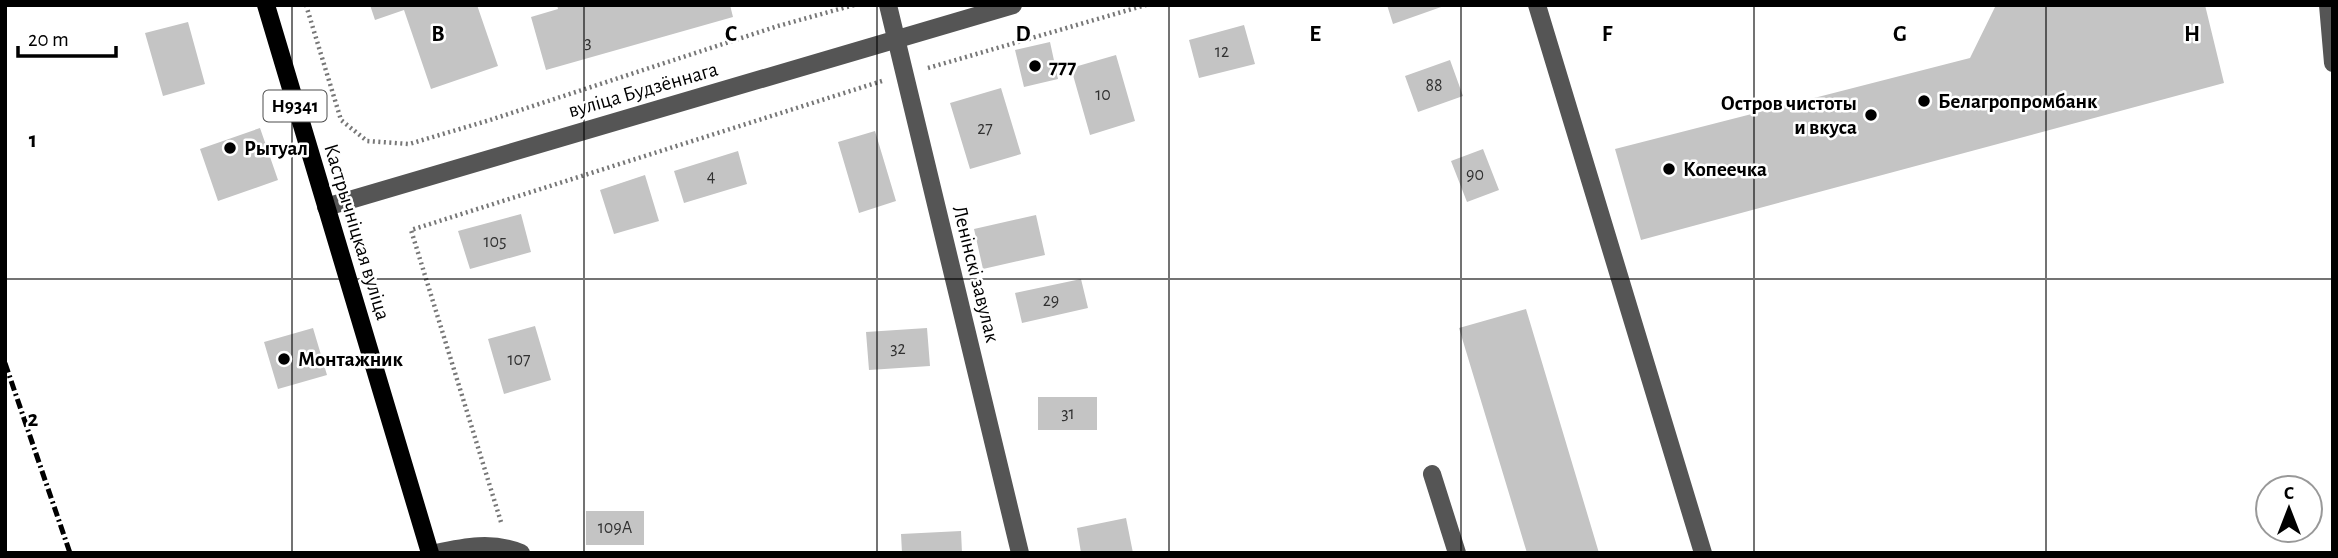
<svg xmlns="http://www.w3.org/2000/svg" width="2338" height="558" viewBox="0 0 2338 558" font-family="'Alegreya Sans',sans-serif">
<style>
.building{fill:#c4c4c4}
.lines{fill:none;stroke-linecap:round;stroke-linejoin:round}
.path{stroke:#777;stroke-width:4.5;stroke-dasharray:2 3.5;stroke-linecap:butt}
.minor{stroke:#555;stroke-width:18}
.major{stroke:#000;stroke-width:18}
.rail{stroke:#000;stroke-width:5;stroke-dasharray:10 3.5 2 3.5;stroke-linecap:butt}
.grid{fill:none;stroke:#000;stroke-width:2;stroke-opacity:0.55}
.poi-dot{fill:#000;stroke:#fff;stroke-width:2.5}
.labels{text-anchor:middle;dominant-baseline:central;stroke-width:5;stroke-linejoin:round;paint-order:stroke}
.number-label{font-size:18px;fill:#313131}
.shield{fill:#fff;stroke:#4c4c4c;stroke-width:2}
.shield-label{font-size:19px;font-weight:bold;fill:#000}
.poi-label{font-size:21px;font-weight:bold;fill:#000;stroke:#fff;text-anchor:start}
.street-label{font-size:21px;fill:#000;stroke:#fff}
.grid-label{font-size:23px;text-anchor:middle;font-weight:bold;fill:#000;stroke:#fff;stroke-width:5;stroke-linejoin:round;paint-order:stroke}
</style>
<rect width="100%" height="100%" fill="#fff"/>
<path class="building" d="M370 5H477L498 66 431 89 404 10 375 20Z
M557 5H730L733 17 546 70 531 17 558 9Z
M1387 5H1444V6L1393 24Z
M1996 5H2205L2224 83 1641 240 1615 149 1970 58Z
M188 22 205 84 163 96 145 33Z
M1244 25 1255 64 1199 78 1189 40Z
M1050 42 1058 79 1024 87 1015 50Z
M1116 55 1135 121 1090 135 1071 68Z
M1450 60 1463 96 1418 112 1405 76Z
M1001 88 1021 154 970 169 950 103Z
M260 128 278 180 218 201 200 149Z
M875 131 896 201 859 213 838 142Z
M1483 149 1499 190 1467 202 1451 161Z
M738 151 747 184 684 203 674 171Z
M645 175 659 221 614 234 600 190Z
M521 214 531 252 470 269 458 231Z
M1036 215 1045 255 983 269 974 229Z
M1081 279 1088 308 1022 323 1015 293Z
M1526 309 1599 553H1527L1459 328Z
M535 326 551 380 504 394 488 339Z
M313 328 327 375 278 389 264 342Z
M927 328 930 366 869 370 866 332Z
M1038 397H1097V430H1038Z
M586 511H644V545H586Z
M1126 518 1133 553H1081L1077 528Z
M961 531 962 553H902L901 534Z"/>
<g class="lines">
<path class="path" d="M306 5 341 120 367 141 409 144 490 120 778 26 854 5
M928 68 1146 5
M501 522 411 230 882 81"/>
<path class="minor" d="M888 5 1020 553
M1537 5 1703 553
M2328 5 2333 63
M326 207 1013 5
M1432 474 1457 553
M436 553C464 547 493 541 521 553"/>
<path class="major" d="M266 5 430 553"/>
<path class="rail" d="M5 363 70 553"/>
</g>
<path class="grid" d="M292 5V553M584 5V553M877 5V553M1169 5V553M1461 5V553M1754 5V553M2046 5V553M5 279H2333"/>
<g class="poi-dot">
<circle cx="1035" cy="66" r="7"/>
<circle cx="1924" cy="101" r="7"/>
<circle cx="1871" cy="115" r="7"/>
<circle cx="230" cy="148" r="7"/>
<circle cx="1669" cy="169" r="7"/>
<circle cx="284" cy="359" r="7"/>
</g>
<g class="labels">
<g class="number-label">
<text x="588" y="43">3</text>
<text x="1222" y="52">12</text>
<text x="1434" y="86">88</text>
<text x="1103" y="95">10</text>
<text x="985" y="129">27</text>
<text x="1475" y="175">90</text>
<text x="711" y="177">4</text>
<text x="495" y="242">105</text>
<text x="1051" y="301">29</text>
<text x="898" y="349">32</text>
<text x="519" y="360">107</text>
<text x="1068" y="414">31</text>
<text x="615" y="528">109А</text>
</g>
<rect class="shield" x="263.5" y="90.5" width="63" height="31" rx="5"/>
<g class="shield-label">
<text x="295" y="106">Н9341</text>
</g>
<g class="poi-label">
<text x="1049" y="66">777</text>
<text x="1938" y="101">Белагропромбанк</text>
<text x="1857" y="103" text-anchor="end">Остров чистоты<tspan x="1857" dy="24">и вкуса</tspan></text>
<text x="244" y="148">Рытуал</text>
<text x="1683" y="169">Копеечка</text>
<text x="298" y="359">Монтажник</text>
</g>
<g class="street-label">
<text transform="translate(643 90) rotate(-16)">вуліца Будзённага</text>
<text transform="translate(357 232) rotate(73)">Кастрычніцкая вуліца</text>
<text transform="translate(976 274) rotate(76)">Ленінскі завулак</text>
</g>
</g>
<g class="grid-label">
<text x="438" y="41">B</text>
<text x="731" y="41">C</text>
<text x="1023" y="41">D</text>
<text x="1315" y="41">E</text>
<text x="1607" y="41">F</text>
<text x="1900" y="41">G</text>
<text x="2192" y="41">H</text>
<text x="33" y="147">1</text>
<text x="33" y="426">2</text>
</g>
<rect width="2338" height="558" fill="none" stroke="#000000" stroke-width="14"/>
<g transform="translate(2289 509)"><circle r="33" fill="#ffffff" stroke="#999999" stroke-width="2"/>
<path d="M0-5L12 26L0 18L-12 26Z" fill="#000000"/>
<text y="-10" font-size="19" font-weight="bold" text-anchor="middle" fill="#000000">С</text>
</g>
<path d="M18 46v10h98v-10" fill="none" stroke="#000000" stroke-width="3.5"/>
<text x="28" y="46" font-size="21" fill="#000000" stroke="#ffffff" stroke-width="5" paint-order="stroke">20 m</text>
</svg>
